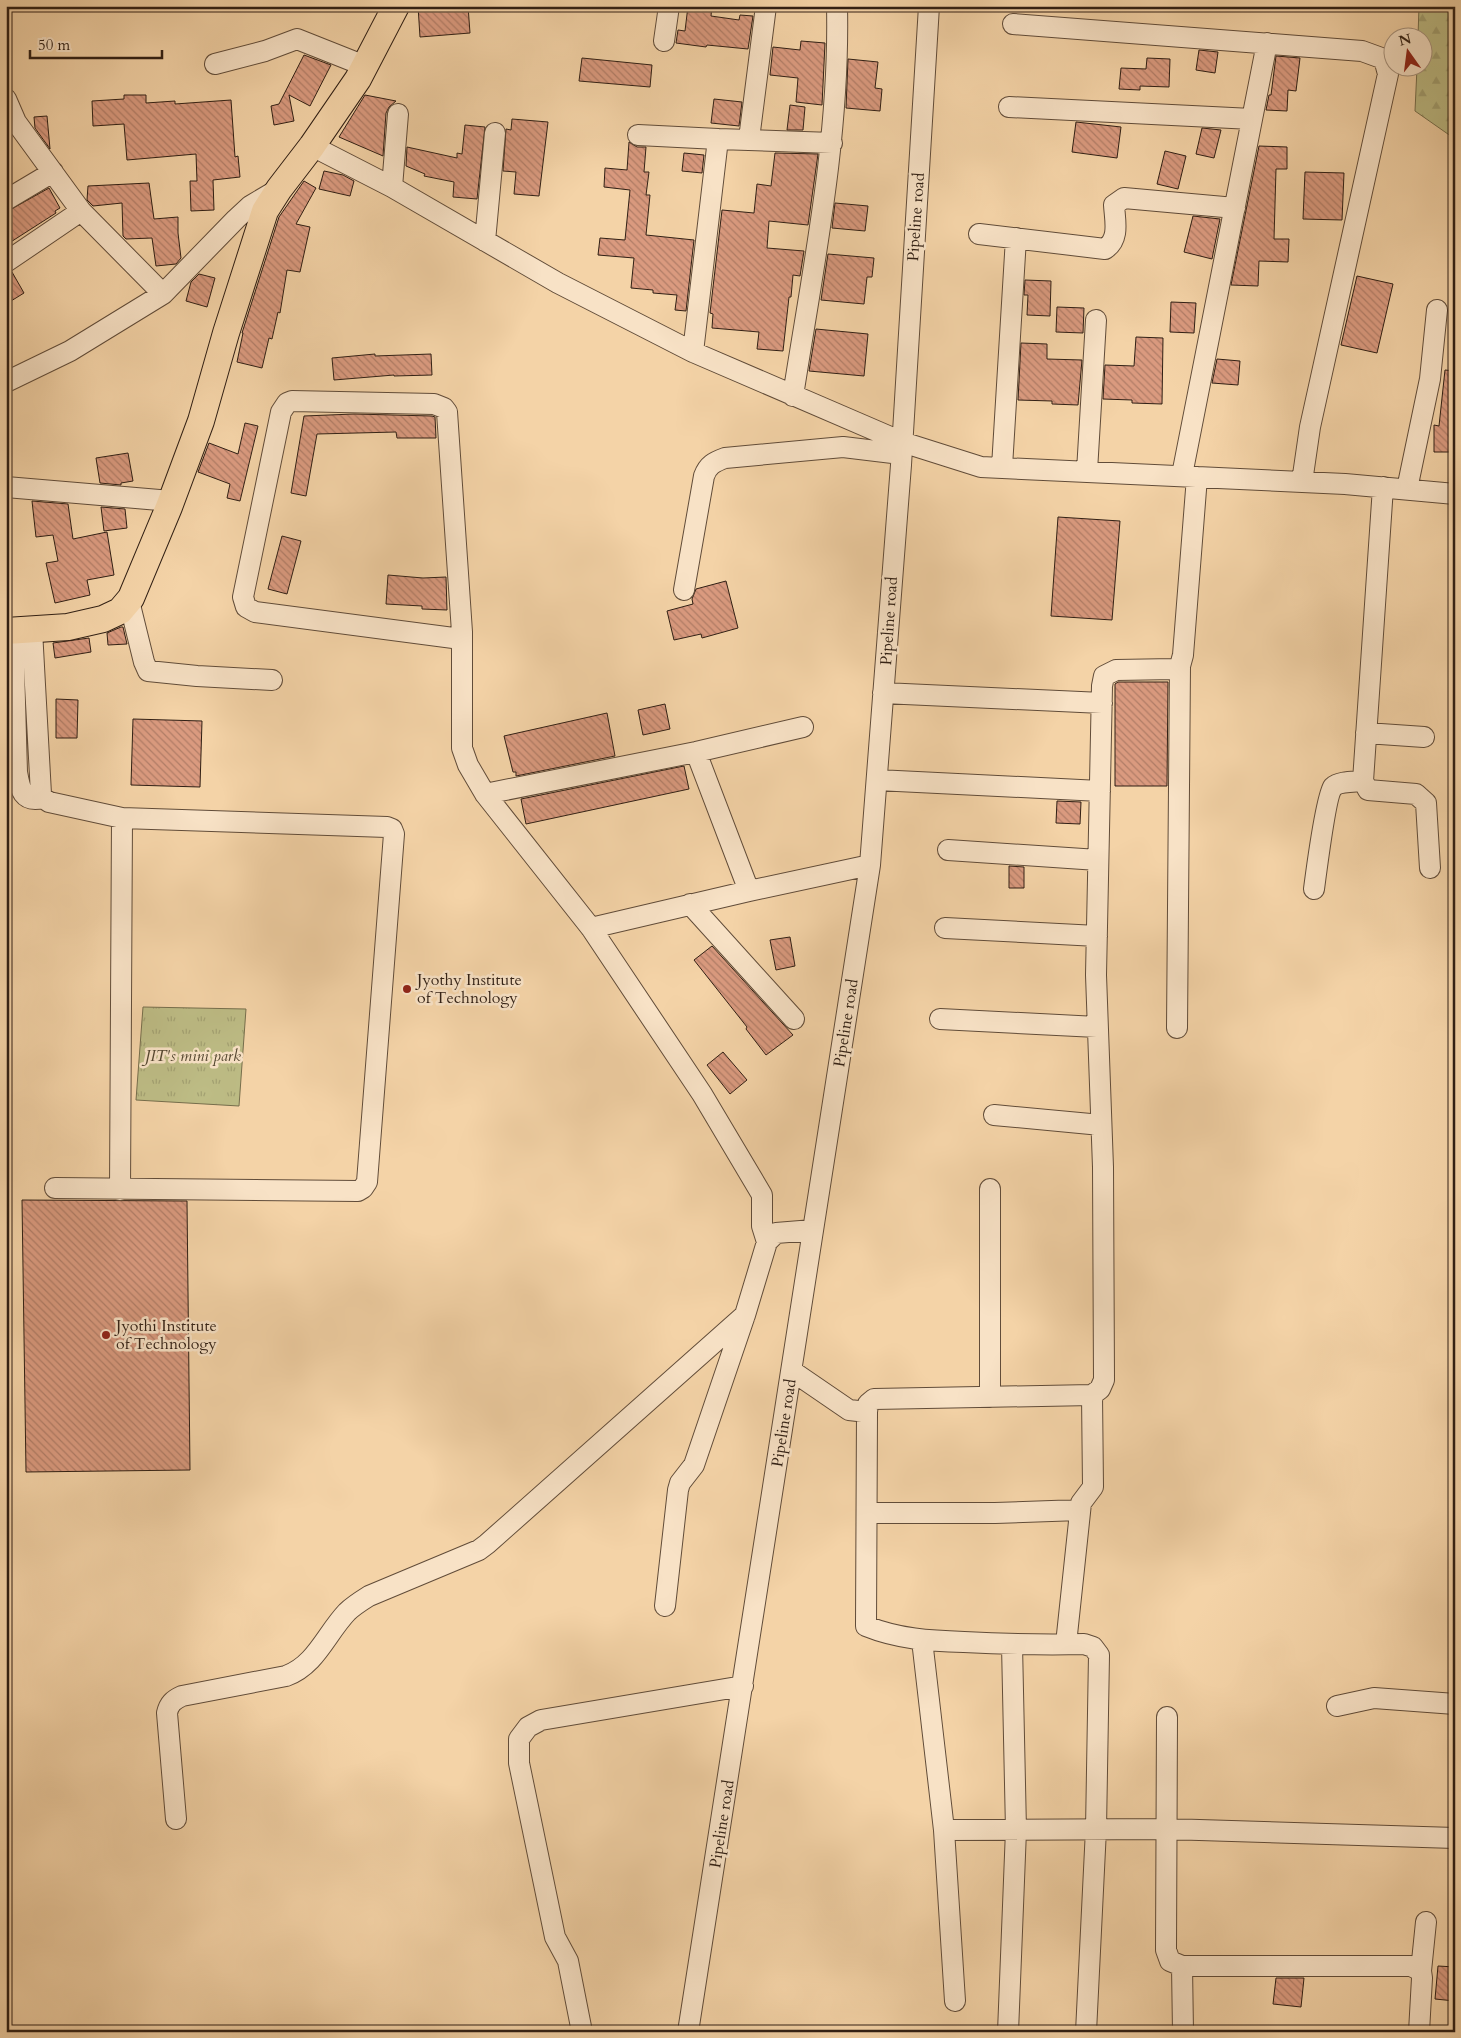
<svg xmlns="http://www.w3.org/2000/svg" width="1461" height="2038" viewBox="0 0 1461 2038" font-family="Cardo,serif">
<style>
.grass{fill:url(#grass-tufts);stroke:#766e4c}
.forest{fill:url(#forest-firs);stroke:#766e4c}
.building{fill:url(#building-back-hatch);stroke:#301f14}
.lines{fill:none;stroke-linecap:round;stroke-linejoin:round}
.minor-casing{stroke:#614c39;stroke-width:22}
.major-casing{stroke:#301f14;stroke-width:28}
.minor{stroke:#f8e2c6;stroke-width:20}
.major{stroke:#f4d3a7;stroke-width:26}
.poi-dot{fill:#8f2418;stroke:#f8e2c6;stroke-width:2}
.labels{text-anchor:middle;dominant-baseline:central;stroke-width:5;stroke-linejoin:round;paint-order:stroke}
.street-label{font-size:16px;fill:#301f14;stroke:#f8e2c6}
.poi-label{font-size:16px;fill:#301f14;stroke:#f8e2c6;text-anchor:start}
.park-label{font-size:16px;font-style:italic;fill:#534630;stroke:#f8e2c6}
</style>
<defs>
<pattern id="grass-tufts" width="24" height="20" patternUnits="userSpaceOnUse" patternTransform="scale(1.25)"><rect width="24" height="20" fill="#bdbc85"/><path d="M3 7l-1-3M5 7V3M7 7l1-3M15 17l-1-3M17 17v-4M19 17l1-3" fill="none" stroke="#a3a172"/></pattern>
<pattern id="forest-firs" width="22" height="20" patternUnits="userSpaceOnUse" patternTransform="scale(1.25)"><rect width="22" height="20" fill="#bdbc85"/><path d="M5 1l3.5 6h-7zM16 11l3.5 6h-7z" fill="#a3a172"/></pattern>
<pattern id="building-back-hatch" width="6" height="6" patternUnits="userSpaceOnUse" patternTransform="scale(1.25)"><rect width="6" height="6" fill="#da9a7f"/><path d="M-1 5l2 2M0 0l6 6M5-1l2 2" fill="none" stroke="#b17d67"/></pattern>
</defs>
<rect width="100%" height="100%" fill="#f4d3a7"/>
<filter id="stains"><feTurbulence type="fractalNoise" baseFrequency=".004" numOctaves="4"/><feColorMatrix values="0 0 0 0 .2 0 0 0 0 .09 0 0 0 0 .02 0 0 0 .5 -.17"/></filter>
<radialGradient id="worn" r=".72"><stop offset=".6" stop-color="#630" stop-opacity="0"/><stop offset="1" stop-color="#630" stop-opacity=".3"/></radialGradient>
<path class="grass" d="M143 1007 246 1009 239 1106 136 1100Z"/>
<path class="forest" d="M1419 6H1455V139L1415 111 1417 68H1424V38L1418 37Z"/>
<path class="building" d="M418 6H468L470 33 420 37Z
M688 6H712L711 16 739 20 740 15 753 16 748 49 707 45 706 47 676 43 678 30 685 31Z
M801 41 825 43 822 105 796 102 798 78 770 75 773 47 800 50Z
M1199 50 1218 52 1215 73 1196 70Z
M304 55 331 65 310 106 289 95 294 121 274 125 271 106 279 104Z
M1276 56 1300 58 1296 91 1288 90 1287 111 1266 110 1269 95H1271Z
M582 58 652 65 650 87 579 81Z
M1147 58 1170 59 1169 87 1140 86V90L1119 89 1121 68 1146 69Z
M848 59 878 62 875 88 882 89 880 111 846 108Z
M124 95H146V103L175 101V104L231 100 235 157 238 156 240 177 213 180 214 210 191 211 190 181H197L196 154 127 160 124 124 93 126 92 101 124 99Z
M365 95 396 101 389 107 386 113 383 156 339 137Z
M714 99 742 102 739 126 711 123Z
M790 105 805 107 803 130H787Z
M47 116 50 149 35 128 34 117Z
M512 119 548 122 539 196 514 194 516 172 503 171 506 129 511 130Z
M1076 122 1121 127 1117 158 1072 152Z
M465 125 485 127 477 199 453 197 454 182 424 176 425 174 406 166 407 147 457 158V153L462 154Z
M1202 128 1221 130 1214 158 1196 154Z
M629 142 637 147H646L644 172H649L646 195H650L646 235 694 240 686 311 675 310 677 295 653 293V290L631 288 634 258 598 255 600 238 625 240 630 190 604 187 605 168 627 170Z
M1259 146 1287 147V169H1276L1274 239H1289L1288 262 1259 261 1258 286 1231 285Z
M1165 151 1186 156 1178 189 1157 184Z
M684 153 704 155 702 173 682 171Z
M775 153 818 154 808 225 769 221 767 248 804 251 800 276 793 275 791 297H789L783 351 757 349 759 332 712 328 713 314 710 313 722 210 754 213 757 184 771 186Z
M324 171 343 175 354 181 350 196 319 189Z
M1305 172 1344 173 1342 220 1303 219Z
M304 181 316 188 296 224 310 227 300 272 287 270 280 313 278 312 272 339 269 338 262 368 237 362 243 333H242L279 217Z
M149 183 154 219 178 217V233L181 258 176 264 156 266 152 238 126 239 123 236 122 203 93 206 87 200 88 186Z
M49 188 60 208 55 211 56 213 6 245V212Z
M835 203 868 206 865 231 832 228Z
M1193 216 1220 219 1212 259 1184 252Z
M828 254 874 258 872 277H867L864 304 821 300Z
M12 272 24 293 11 301 6 294V274Z
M199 274 215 278 207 307 186 301 191 282Z
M1357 276 1393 284 1377 353 1341 345Z
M1025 280 1051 281 1050 316 1027 315 1028 295H1024Z
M1171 302 1196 303 1194 333 1170 332Z
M1057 307 1084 308 1083 333 1056 332Z
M816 329 868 334 864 376 809 371Z
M1136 337 1163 338 1162 404 1132 403V400L1103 399 1105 365 1134 366Z
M1021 343 1047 344V359L1082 360 1078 405 1052 404V401L1018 400Z
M375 354V356L431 354 432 375 394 376V375L334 380 332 358Z
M1217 359 1240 361 1238 385 1212 383Z
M1445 370 1455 371V452H1434V425L1439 426Z
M354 414 432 416 435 417 436 438H397L396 432 317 434 306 496 291 493 304 416Z
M245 423 258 426 240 501 227 498 230 484 198 472 209 443 238 454Z
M128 453 133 481 121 483V485L100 483 96 458Z
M32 501 68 504 73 539 107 532 114 575 87 580 90 595 55 603 46 563 58 561 53 535 36 537Z
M101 507 125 509 127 528 104 531Z
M1058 517 1120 521 1112 620 1051 616Z
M282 536 301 541 287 594 268 589Z
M388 575 423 578 446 577 447 610 422 609V606L386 604Z
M726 581 738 628 702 638 701 634 674 640 667 611 693 604 692 599 696 589Z
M121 627H123L127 644 108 645 107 633Z
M89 638 91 652 55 658 53 643Z
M1118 682H1168L1167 786H1115V684Z
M56 699 78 700 77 738H56Z
M665 704 670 729 643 735 638 710Z
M607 713 615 756 516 776V772H513L504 736Z
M133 719 202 721 200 787 131 785Z
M684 766 689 789 526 824 521 799Z
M1057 801 1081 802 1080 824 1056 823Z
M1009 866 1024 867V888H1009Z
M790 937 795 966 776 970 770 940Z
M712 946 793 1035 766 1055 746 1029 747 1027 694 960Z
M723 1052 747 1080 730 1094 707 1065Z
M22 1200 187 1201 190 1470 26 1472Z
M1438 1966 1455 1967V2001L1435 1999Z
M1276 1978H1304L1301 2007 1273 2004Z"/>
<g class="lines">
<g class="minor-casing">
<path id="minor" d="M1013 24 1362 51 1384 59 1388 74 1310 427 1302 482
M664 41 669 6
M215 64 265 51 297 39 365 66
M6 99 16 122 81 211 163 294
M1009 107 1252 119
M638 135 718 139
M749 139 766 6
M312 146 392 187 558 283 693 352 902 442 981 467 1345 484 1455 494
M392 187 398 114
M6 200 53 172
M979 234 1105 249C1120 239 1115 221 1114 205L1124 198 1235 208
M485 241 495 133
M6 262 81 211
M693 352 718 139 832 143
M6 382 70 351 163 294 236 219 250 206 277 190
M793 396C813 267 840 138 837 6
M1002 467 1016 238
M1087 471 1096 320
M1182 475 1267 43
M6 487 171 501
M1383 487 1363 781 1368 790 1416 794 1426 803 1430 868
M1407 489 1430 379 1437 310
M684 590 704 476C708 465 714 462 725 458L843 447 901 454
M129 601 144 662 148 671 197 676 272 680
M32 630 41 794 43 798 49 802 122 818 387 827 392 829 394 834 367 1182 363 1188 358 1191 55 1188
M13 631 17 772C20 789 22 803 43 798
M461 639 255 612 246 607 243 597 281 412 287 403 292 401 434 404 444 408 447 412 462 632V748L468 765 485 794 591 928 702 1094 762 1195V1226L767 1242
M883 693 1102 703
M1366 733 1424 737
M696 752 749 891
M877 780 1100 791
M485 794 696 752 803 727
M948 850 1098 860
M1314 889C1316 874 1326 795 1333 787 1339 781 1355 782 1363 781
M690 904 794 1019
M591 928 749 891 870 865
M945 928 1097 936
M940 1019 1097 1027
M1177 1028 1180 666
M994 1115 1101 1125
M120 1190 122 818
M792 1371 849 1410 867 1412
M990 1397V1189
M867 1513H995L1080 1510
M665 1606 678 1490 680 1483 694 1465 745 1315 767 1242 776 1233 813 1230
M922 1640 944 1830 955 2001
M1066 1644 1081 1503 1093 1487 1092 1395
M1337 1706 1374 1698 1455 1704
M1167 1717 1166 1950 1170 1961 1182 1966H1411L1421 1971 1422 1978 1419 2032
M176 1819 167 1713C169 1704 173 1700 182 1696L286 1676C316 1665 326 1634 347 1612 353 1606 361 1601 369 1596L479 1550 487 1544 745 1315
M944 1830 1167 1829 1455 1838
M1182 1966 1183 2032
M1421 1971 1426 1922
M582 2032 568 1961 555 1937 519 1763V1739L528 1727 541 1720 743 1686
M688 2032 870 865 901 465 929 6
M1008 2032 1016 1830 1012 1645
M1086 2032 1096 1829 1099 1655 1093 1647 1084 1644C1044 1645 1004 1644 964 1642 930 1641 898 1639 866 1626L867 1412 868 1404 874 1399 1092 1395 1100 1389 1104 1380 1103 1167 1096 975 1102 686 1104 676 1116 670 1174 669 1180 666 1183 655 1197 477"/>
</g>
<g class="major-casing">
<path id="major" d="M6 631 68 627 103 619 120 611 131 598 169 507 201 421 226 333 265 211 279 189 312 146 358 79 396 6"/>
</g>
<use href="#minor" class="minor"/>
<use href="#major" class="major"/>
</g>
<g class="poi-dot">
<circle cx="407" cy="989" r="5"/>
<circle cx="106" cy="1335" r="5"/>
</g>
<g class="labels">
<g class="street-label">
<text transform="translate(916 217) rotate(-86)">Pipeline road</text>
<text transform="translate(889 621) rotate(-86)">Pipeline road</text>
<text transform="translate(846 1023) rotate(-81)">Pipeline road</text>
<text transform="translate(784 1423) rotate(-81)">Pipeline road</text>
<text transform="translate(722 1824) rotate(-81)">Pipeline road</text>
</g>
<g class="poi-label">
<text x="417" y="980">Jyothy Institute<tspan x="417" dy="18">of Technology</tspan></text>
<text x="116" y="1326">Jyothi Institute<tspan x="116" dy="18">of Technology</tspan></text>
</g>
<g class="park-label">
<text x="193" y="1056">JIT's mini park</text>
</g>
</g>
<rect width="1461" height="2038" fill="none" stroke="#f4d3a7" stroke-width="25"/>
<rect x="8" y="8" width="1446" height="2023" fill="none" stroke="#301f14" stroke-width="2.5"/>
<rect x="12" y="12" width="1436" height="2013" fill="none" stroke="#301f14"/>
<g transform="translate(1408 52) rotate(346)"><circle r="24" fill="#f8e2c6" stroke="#a8947f"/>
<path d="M0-4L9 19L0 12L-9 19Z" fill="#8f2418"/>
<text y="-8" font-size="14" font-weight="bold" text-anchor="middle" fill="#301f14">N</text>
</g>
<path d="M30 50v8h132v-8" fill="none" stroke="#301f14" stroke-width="2.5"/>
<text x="38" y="50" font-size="15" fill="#301f14" stroke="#f8e2c6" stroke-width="4" paint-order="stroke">50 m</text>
<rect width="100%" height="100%" filter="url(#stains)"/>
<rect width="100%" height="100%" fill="url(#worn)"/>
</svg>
